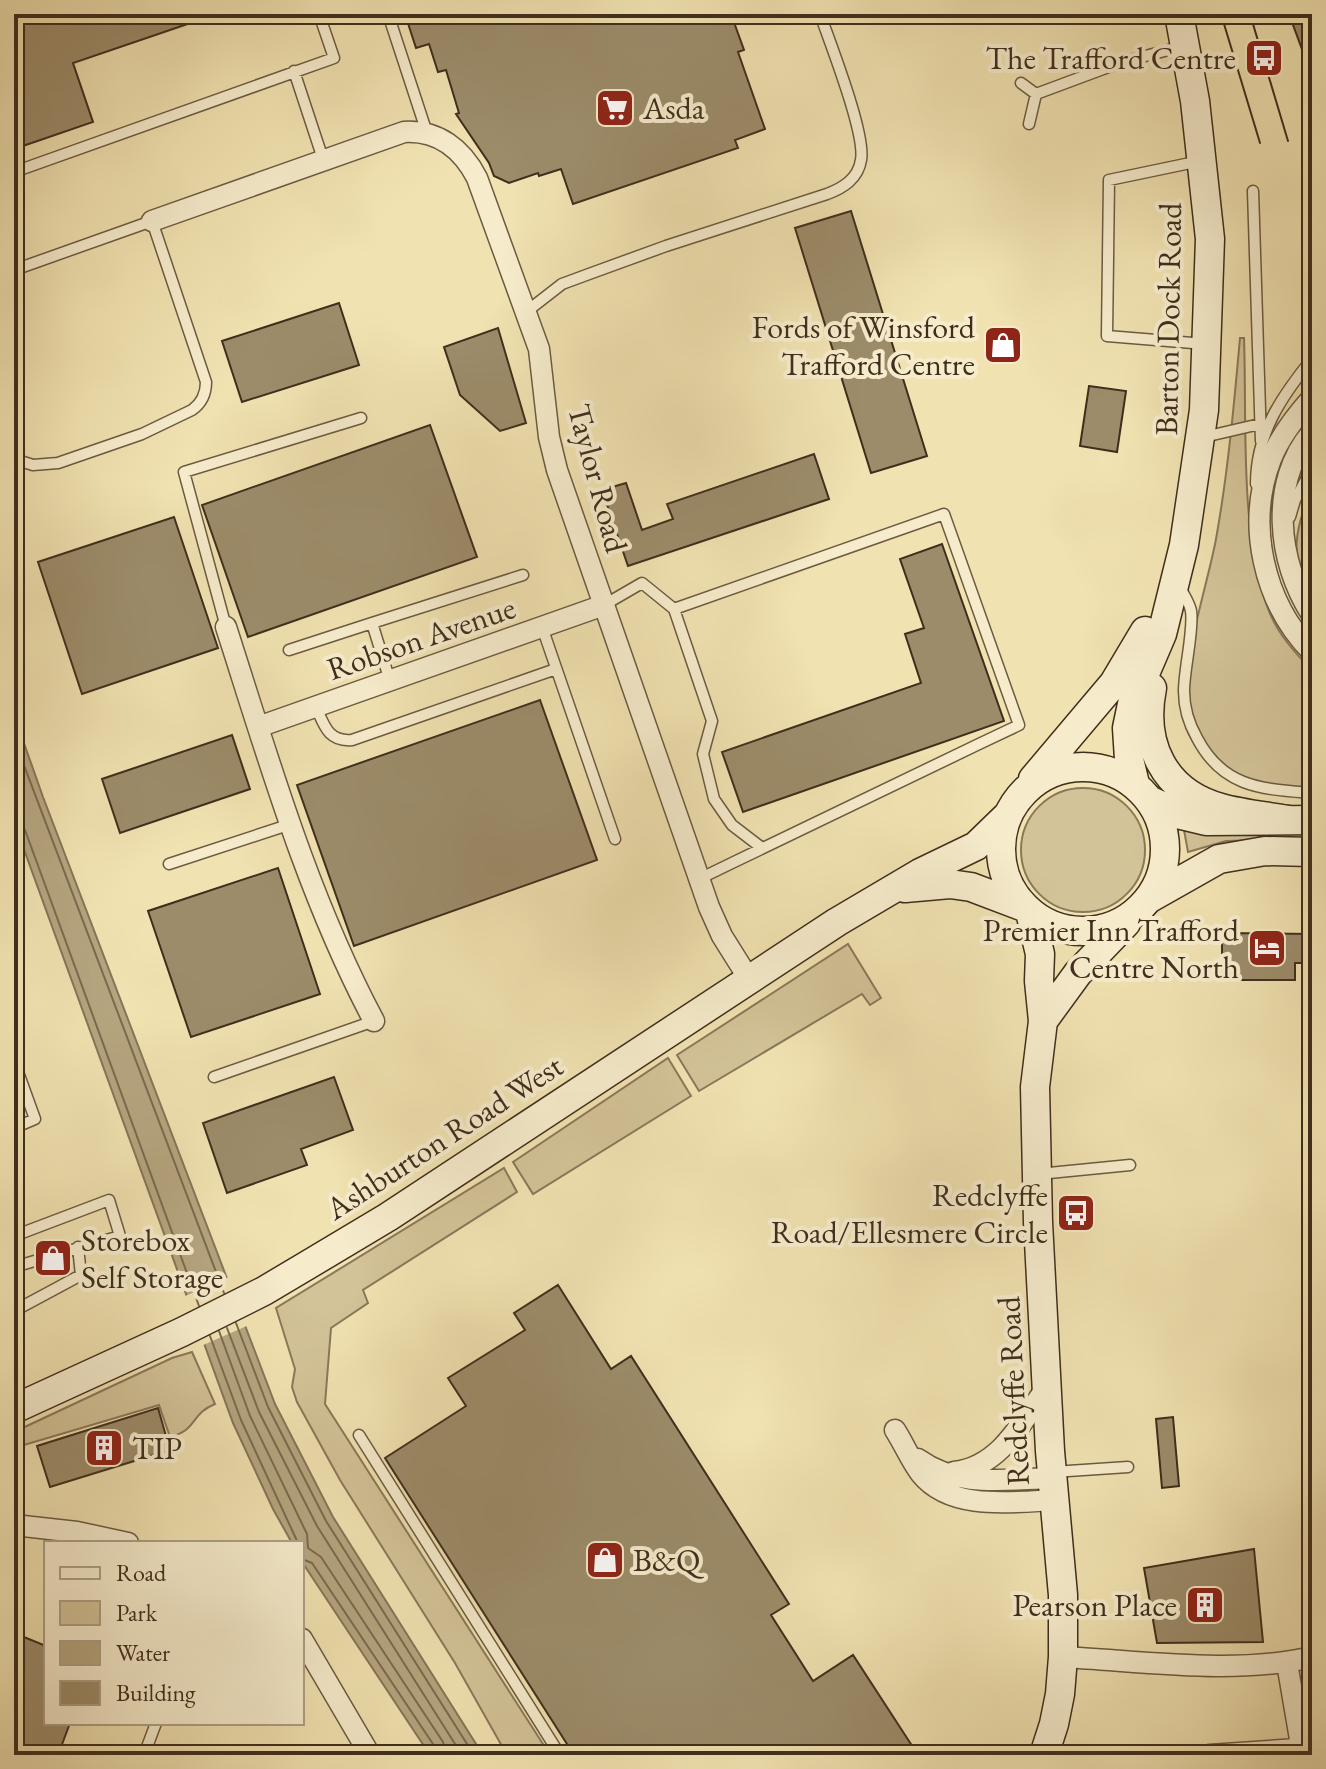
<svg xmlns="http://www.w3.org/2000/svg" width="1326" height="1769" font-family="'EB Garamond',serif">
<rect width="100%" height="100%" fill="#f1e2b1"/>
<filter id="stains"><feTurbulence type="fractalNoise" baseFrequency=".0025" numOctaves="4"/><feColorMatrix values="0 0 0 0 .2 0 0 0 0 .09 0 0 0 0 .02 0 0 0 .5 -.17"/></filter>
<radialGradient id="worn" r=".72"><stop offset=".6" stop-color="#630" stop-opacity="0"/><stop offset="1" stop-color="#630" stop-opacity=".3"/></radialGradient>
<!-- green -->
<path fill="#d3c398" stroke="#8a785a" stroke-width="2" d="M1240 338H1244C1247 418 1239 537 1269 611 1278 634 1295 653 1312 670V787C1298 787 1283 790 1269 788 1244 786 1196 755 1187 730 1173 689 1208 584 1216 539 1228 472 1234 405 1240 338Z
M1312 487V598C1288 556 1295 529 1312 487Z
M1021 850a62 62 0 1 1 124 0a62 62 0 1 1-124 0Z
M1184 830H1312V838L1226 841 1188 852Z
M848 944 881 998 870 1005 862 994 699 1091 677 1055Z
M668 1058 691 1096 533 1194 513 1162Z
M504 1168 517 1192 363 1290 368 1303 331 1328 325 1404 550 1755H507L455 1663 340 1480 297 1402 292 1387 295 1369 276 1308Z
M192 1352 215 1404C190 1414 198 1430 170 1437L159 1405 14 1448V1432L172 1358Z"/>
<!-- water -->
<path fill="#b5a57f" stroke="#867558" stroke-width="2" d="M14 715 43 797 275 1404 333 1517 483 1755H430L302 1562V1543H292L273 1509 233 1423 14 822Z"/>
<!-- pier -->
<path fill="#f1e2b1" d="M231 1276 249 1325 201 1346 183 1297Z"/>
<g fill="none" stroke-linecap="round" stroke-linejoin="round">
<!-- shore -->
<path stroke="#7a6a4e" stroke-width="2" d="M14 739 224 1293
M14 824 21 825 25 830 199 1306
M236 1323 268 1407 326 1521 474 1755
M227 1328 259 1412 317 1526 462 1755
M219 1331 250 1416 307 1534 308 1548 321 1557 443 1742 446 1755
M210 1336 241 1420 298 1543
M302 1559 312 1563 435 1747 436 1755"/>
</g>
<!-- building -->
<path fill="#9c8c6a" stroke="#402e1d" stroke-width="2" d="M14 14H207L208 17 73 63 93 122 14 149Z
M405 14H731L744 50 738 52 765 129 735 140 738 148 573 204 561 169 539 176 538 173 509 183 494 176 489 163 456 114 459 113 446 70 438 72 429 44 416 48Z
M1289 14H1312V71H1310Z
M851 211 927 456 871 473 795 228Z
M339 303 359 365 242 402 222 341Z
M498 328 526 423 500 431 460 395 444 347Z
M1089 386 1126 391 1117 452 1080 446Z
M430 425 477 557 248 637 202 505Z
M814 454 829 499 628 566 602 490 626 483 642 530 673 519 667 504Z
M174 517 218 648 82 694 38 562Z
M942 544 1004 721 743 812 722 752 921 683 905 634 924 628 900 559Z
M540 700 597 860 354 946 297 785Z
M232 735 250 789 120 833 102 779Z
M278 868 320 994 191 1037 148 911Z
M1222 933 1312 934V963H1295V980H1222Z
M334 1077 353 1130 301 1149 307 1165 227 1193 203 1123Z
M558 1285 611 1369 631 1356 789 1604 771 1615 813 1681 853 1655 918 1755H574L385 1458 466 1406 448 1378 525 1330 514 1313Z
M158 1408 170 1450 50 1487 37 1446Z
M1173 1417 1179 1486 1162 1488 1156 1419Z
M1254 1549 1263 1642 1157 1643 1144 1568Z
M14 1633 46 1646V1723H70L58 1755H14Z"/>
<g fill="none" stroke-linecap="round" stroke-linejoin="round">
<!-- service casing -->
<g stroke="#6c5b42" stroke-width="13">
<path id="service" d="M388 14 427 133
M294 71 323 159
M1021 83 1036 94
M1029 124 1036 94 1122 62 1184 46
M1200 161 1109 180 1107 336 1205 344
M14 172 334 58 319 14
M1253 191 1261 441
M14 270 152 221 206 382C206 394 202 403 192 410L142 434 58 463 33 465 14 459
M526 312 562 284 589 274 666 246 827 194C843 188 858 179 861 160 866 134 830 43 820 14
M1204 437 1260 424
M1256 484C1256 434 1281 397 1312 359
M1290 517 1295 500 1312 468
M1181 589C1184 595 1190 604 1191 611 1194 630 1184 669 1184 691 1184 707 1189 724 1197 738 1223 788 1262 789 1312 793
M604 605 642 583 674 609
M226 627 184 472 361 418
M542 627 615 839
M289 650 372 623
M390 681 372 623 523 575
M316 707C324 725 328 742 352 740L556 669
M169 864 291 824
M699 879 732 863 979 744 1019 725 944 514 674 609 712 721 703 754 714 799 732 825 762 848
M14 1061 35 1119 14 1128
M214 1077 374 1021
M1039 1174 1130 1165
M14 1236 109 1200 120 1236 14 1267
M14 1311 81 1275 78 1247
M359 1435 560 1755
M1053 1472 1128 1467
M144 1755 156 1723"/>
</g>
<!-- minor casing -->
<g stroke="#6c5b42" stroke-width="23">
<path id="minor" d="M152 221 404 132C438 130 462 149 477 178L539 349 549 437 557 470 709 907 722 936 749 979
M1312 398C1296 416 1280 436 1271 459 1246 524 1263 602 1312 652
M1312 432C1269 482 1277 562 1312 615
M226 627C269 761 308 897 374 1021
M258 727 604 605
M895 1430C904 1444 911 1461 921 1474 951 1511 1012 1502 1054 1500
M918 1459C958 1488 1005 1479 1052 1478
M954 1472C1000 1467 1022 1422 1046 1388
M14 1525 77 1532 128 1543
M302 1639 370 1755
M1063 1657C1142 1661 1235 1675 1312 1657
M1210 1755 1297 1749 1300 1739 1287 1663"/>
</g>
<!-- secondary casing -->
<g stroke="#402e1d" stroke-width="31">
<path id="secondary" d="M1152 688C1141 743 1163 792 1221 808 1242 814 1266 816 1288 820
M1001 849a82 82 0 1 1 164 0a82 82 0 1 1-164 0Z
M1033 779 1114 683 1145 631
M1135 784 1129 759 1127 728 1132 704 1162 634 1184 545 1204 410 1210 239 1195 101 1179 14
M1151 801 1181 815 1206 821 1312 820
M905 888 950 884 971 887 1024 907
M1150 898 1219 859 1265 851 1312 852
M1030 912 1040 954 1039 981 1043 1021 1035 1087 1038 1222 1050 1451 1063 1595V1657L1060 1694 1054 1724 1044 1755
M1043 1021 1078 973 1126 923
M14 1409 182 1332 264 1291 301 1269 388 1217 837 922 920 873 976 846 1008 815"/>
</g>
<!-- service -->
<use href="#service" stroke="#f6eccc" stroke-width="10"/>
<!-- minor -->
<use href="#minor" stroke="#f6eccc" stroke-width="20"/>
<!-- secondary -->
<use href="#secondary" stroke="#f6eccc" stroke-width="28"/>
<!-- tram -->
<path stroke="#402e1d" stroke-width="2" d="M1221 14 1260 143
M1250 14 1288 141"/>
</g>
<!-- icons -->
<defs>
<g id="bus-square" transform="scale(2)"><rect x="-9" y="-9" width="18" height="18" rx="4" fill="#8f2418" stroke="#f6eccc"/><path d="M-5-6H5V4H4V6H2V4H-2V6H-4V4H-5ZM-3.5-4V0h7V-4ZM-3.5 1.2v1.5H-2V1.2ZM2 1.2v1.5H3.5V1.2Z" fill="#fff"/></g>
<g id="supermarket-square" transform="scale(2)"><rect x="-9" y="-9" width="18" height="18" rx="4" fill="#8f2418" stroke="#f6eccc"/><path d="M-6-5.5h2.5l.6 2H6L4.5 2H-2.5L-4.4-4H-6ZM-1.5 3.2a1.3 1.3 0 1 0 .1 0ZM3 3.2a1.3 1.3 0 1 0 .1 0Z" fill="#fff"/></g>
<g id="shop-square" transform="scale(2)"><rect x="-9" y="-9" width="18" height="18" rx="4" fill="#8f2418" stroke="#f6eccc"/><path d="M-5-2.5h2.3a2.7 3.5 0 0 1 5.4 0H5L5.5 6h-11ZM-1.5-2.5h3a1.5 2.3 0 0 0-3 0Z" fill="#fff"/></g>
<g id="hotel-square" transform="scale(2)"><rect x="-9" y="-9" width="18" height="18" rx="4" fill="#8f2418" stroke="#f6eccc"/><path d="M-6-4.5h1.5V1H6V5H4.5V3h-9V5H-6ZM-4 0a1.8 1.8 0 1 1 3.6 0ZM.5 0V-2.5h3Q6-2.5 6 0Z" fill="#fff"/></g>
<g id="building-square" transform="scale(2)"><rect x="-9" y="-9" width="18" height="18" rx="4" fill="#8f2418" stroke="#f6eccc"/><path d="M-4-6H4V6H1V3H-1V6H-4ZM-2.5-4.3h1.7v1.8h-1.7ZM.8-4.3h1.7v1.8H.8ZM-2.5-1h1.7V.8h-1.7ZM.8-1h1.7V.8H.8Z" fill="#fff"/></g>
</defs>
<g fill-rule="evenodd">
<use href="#bus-square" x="1264" y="58"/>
<use href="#supermarket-square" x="615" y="108"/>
<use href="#shop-square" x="1003" y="345"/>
<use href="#hotel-square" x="1267" y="948"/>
<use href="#bus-square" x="1076" y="1213"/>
<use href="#shop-square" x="53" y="1258"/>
<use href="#building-square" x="104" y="1448"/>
<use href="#shop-square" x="605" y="1560"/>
<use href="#building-square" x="1205" y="1605"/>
</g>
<g text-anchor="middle" stroke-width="8" stroke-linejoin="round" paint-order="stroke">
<!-- poi labels -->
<g font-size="32" fill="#402e1d" stroke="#f6eccc" text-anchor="end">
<text x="1236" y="69">The Trafford Centre</text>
<text x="643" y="119" text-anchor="start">Asda</text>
<text x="975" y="338">Fords of Winsford<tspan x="975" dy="37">Trafford Centre</tspan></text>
<text x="1239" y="941">Premier Inn Trafford<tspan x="1239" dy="37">Centre North</tspan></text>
<text x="1048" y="1206">Redclyffe<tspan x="1048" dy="37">Road/Ellesmere Circle</tspan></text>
<text x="81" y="1251" text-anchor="start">Storebox<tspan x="81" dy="37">Self Storage</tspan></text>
<text x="132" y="1459" text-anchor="start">TIP</text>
<text x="633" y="1571" text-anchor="start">B&amp;Q</text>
<text x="1177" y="1616">Pearson Place</text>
</g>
<!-- street labels -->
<g font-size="32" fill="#402e1d" stroke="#f6eccc">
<text transform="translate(1168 319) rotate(-89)" y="11">Barton Dock Road</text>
<text transform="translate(598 478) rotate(75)" y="11">Taylor Road</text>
<text transform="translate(421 638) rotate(-19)" y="11">Robson Avenue</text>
<text transform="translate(444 1137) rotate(-33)" y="11">Ashburton Road West</text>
<text transform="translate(1013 1391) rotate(-93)" y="11">Redclyffe Road</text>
</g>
</g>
<!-- margin -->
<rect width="1326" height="1769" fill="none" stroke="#f1e2b1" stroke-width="48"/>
<rect x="16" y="16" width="1294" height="1737" fill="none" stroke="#402e1d" stroke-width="4"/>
<rect x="24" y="24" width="1278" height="1721" fill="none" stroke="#402e1d" stroke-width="2"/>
<!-- legend -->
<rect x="44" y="1541" width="260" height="184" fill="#f6eccc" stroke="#ada086" stroke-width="2"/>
<rect x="60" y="1567" width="40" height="12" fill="#f6eccc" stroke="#ada086" stroke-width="2"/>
<text x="116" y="1581" font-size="24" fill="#402e1d">Road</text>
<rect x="60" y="1601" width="40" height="24" fill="#d3c398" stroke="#ada086" stroke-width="2"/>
<text x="116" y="1621" font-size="24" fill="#402e1d">Park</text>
<rect x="60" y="1641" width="40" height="24" fill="#b5a57f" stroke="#ada086" stroke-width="2"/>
<text x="116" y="1661" font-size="24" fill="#402e1d">Water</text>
<rect x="60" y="1681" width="40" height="24" fill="#9c8c6a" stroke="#ada086" stroke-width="2"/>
<text x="116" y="1701" font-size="24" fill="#402e1d">Building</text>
<rect width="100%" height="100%" filter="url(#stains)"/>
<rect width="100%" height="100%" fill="url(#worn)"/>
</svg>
